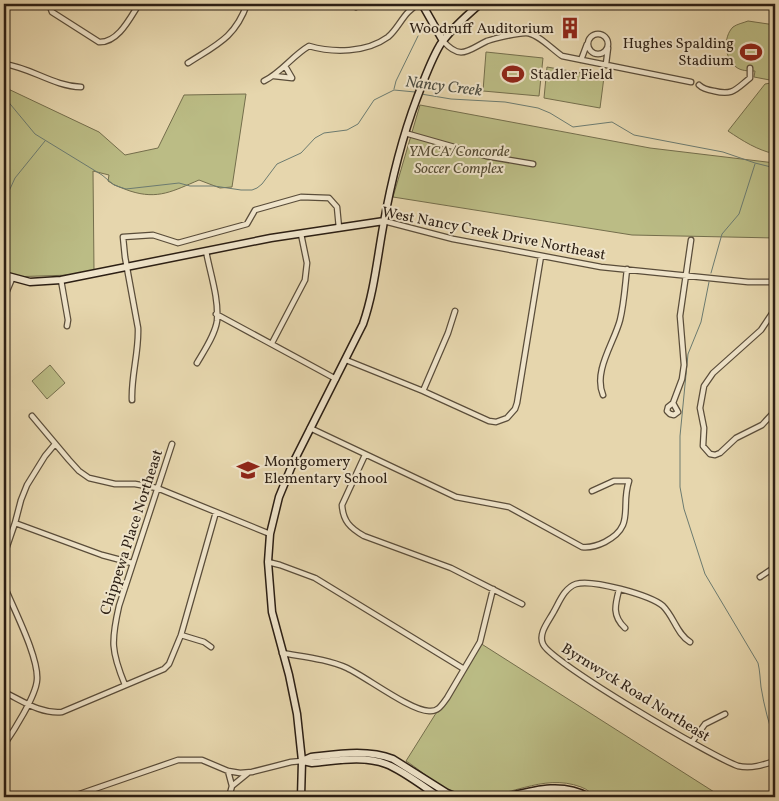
<svg xmlns="http://www.w3.org/2000/svg" width="779" height="801" font-family="Vollkorn,serif">
<rect width="100%" height="100%" fill="#e6d6ad"/>
<filter id="stains"><feTurbulence type="fractalNoise" baseFrequency=".004" numOctaves="4"/><feColorMatrix values="0 0 0 0 .2 0 0 0 0 .09 0 0 0 0 .02 0 0 0 .5 -.17"/></filter>
<radialGradient id="worn" r=".72"><stop offset=".6" stop-color="#630" stop-opacity="0"/><stop offset="1" stop-color="#630" stop-opacity=".3"/></radialGradient>
<!-- green -->
<path fill="#bbbc85" stroke="#746e4c" d="M748 21 775 25V81L754 77 755 71C748 71 741 71 736 67 724 58 723 37 733 27 737 24 743 23 748 21Z
M486 52 543 58 539 96 483 91Z
M547 67 604 77 600 108 544 98Z
M771 83 775 87V154C757 150 743 141 728 131L765 84Z
M4 87 99 132 125 155 158 148 184 95 246 94 232 187 220 188 199 180C173 191 158 200 130 191 122 188 115 186 108 181L109 175 93 171 94 271 71 275 9 277 4 294Z
M420 105 650 148 775 163V238L632 235 393 197Z
M50 365 65 383 47 399 32 381Z
M480 643 722 797H597C592 794 587 789 581 787 541 772 508 800 469 796 445 794 425 773 406 761Z"/>
<g fill="none" stroke-linecap="round" stroke-linejoin="round">
<!-- stream -->
<path stroke="#6c7b70" stroke-width="1" d="M4 84 7 85 6 99 35 134 102 175 114 185 126 189 179 183 190 186H214L241 190H252L257 188 262 184 277 164 301 153 315 138 324 133 347 130 358 124 374 100 394 90 415 92
M394 89 396 81 418 36
M421 94 451 99 505 102 538 108 550 113 573 127 612 122 634 135 723 152 755 163 775 168
M4 202 15 178 45 141
M711 273 722 234 739 214 755 164
M709 282 701 322 688 354 680 436V487L684 509 705 574 758 663C760 671 760 679 761 687 764 706 769 724 775 742"/>
<!-- street casing -->
<g stroke="#5a4d3a" stroke-width="7">
<path id="street" d="M49 4 52 12 99 42C118 43 130 18 139 4
M356 7 360 4
M588 44a10 10 0 1 1 20 0a10 10 0 1 1-20 0Z
M443 41C461 61 468 50 487 41 496 38 517 33 526 33 537 33 552 49 562 56L691 82
M581 60 587 44
M188 63C216 45 235 38 247 4
M4 64C32 68 53 86 81 87
M606 64 608 48
M274 76 292 78 285 66
M264 81C281 73 292 56 309 46 333 53 366 53 388 37 400 27 404 10 420 4
M699 85C703 89 708 90 714 91 733 96 736 89 750 78V68
M405 133 486 156 533 164
M384 221 453 239 601 267 748 282H775
M61 280 68 320 67 326
M4 298 12 279
M216 314 336 379
M272 343 305 280 307 263 301 234
M346 360 423 391 489 421 496 422 507 418 515 409 517 403 541 256
M197 363C204 351 215 335 217 321 219 298 210 273 206 251
M423 391 448 333 455 311
M603 395C593 371 614 343 620 320 624 304 625 286 627 269
M132 400C131 376 139 352 138 328L125 257 123 237 153 235 178 243 247 224 255 210 301 197 329 198 337 207 339 228
M673 403 678 412 674 415 670 414 667 411 668 407 673 403 682 379 684 365 680 316 691 240
M774 412 762 425 736 438 720 453 715 455 710 454 703 446 704 428 700 408 704 386 713 373 761 330 775 309
M32 416 69 460 79 471 89 478 115 484H135L157 488 270 534
M310 428 456 497 509 507 582 547C591 548 597 546 605 542 636 526 620 507 629 481H614L592 491
M365 455 342 505C343 521 350 528 364 536L451 568 522 604
M15 523 102 555 132 563
M4 555 15 523 21 500 27 485 45 456 55 444
M268 562 280 565 315 578 464 669
M760 577 775 567
M4 585C13 608 39 657 37 680 36 696 13 732 4 745
M619 590C615 605 612 616 625 628
M181 635 204 642 211 647
M690 642C677 634 674 617 663 606 650 595 592 579 576 584 564 588 559 603 553 613 548 622 538 634 543 644 550 662 714 758 738 766 751 769 763 765 775 761
M282 653C304 657 327 659 347 668 366 677 411 711 429 711 438 712 442 705 447 698L480 642 493 589
M125 685C111 651 111 641 119 606L172 444
M4 692C23 701 40 714 62 712L164 669 169 664 181 635 216 512
M692 742 705 724 725 714
M228 771 232 786 229 797
M232 786 248 773
M71 797 178 760H202L228 771 240 773 252 772 291 762 302 761"/>
</g>
<!-- secondary casing -->
<g stroke="#2c1f14" stroke-width="9">
<path id="secondary" d="M422 4 443 41
M4 275 30 282 61 280 271 238 384 221
M302 761 311 757C338 754 367 749 393 759L447 793 457 797
M303 761 312 763C335 761 363 755 386 764 402 770 424 787 439 797
M301 797 302 761 297 714 289 675 272 612 268 562 270 534 279 497 293 463 363 324C374 292 377 260 383 227 391 182 401 140 417 98 424 80 430 62 440 45 450 30 466 16 480 4
M507 797C535 790 562 782 589 797
M544 797H570"/>
</g>
<!-- street -->
<use href="#street" stroke="#efe4ca" stroke-width="4.5"/>
<!-- secondary -->
<use href="#secondary" stroke="#efe4ca" stroke-width="6"/>
</g>
<!-- icons -->
<defs>
<g id="building-bare" transform="scale(1.725)"><path d="M-4-6H4V6H1V3H-1V6H-4ZM-2.5-4.3h1.7v1.8h-1.7ZM.8-4.3h1.7v1.8H.8ZM-2.5-1h1.7V.8h-1.7ZM.8-1h1.7V.8H.8Z" fill="#8f2418" stroke="#efe4ca" stroke-width="2.5" paint-order="stroke"/></g>
<g id="stadium-bare" transform="scale(1.725)"><path d="M0-5a6.5 5 0 1 0 0 10a6.5 5 0 1 0 0-10ZM-3.5-1.8h7v3.6h-7Z" fill="#8f2418" stroke="#efe4ca" stroke-width="2.5" paint-order="stroke"/></g>
<g id="school-bare" transform="scale(1.725)"><path d="M0-5L7-2L0 1L-7-2ZM-4 1L0 2.5L4 1V4Q0 6-4 4Z" fill="#8f2418" stroke="#efe4ca" stroke-width="2.5" paint-order="stroke"/></g>
</defs>
<g fill-rule="evenodd">
<use href="#building-bare" x="570" y="28"/>
<use href="#stadium-bare" x="751" y="52"/>
<use href="#stadium-bare" x="513" y="74"/>
<use href="#school-bare" x="248" y="470"/>
</g>
<g text-anchor="middle" stroke-width="4" stroke-linejoin="round" paint-order="stroke">
<!-- poi labels -->
<g font-size="15" fill="#2c1f14" stroke="#efe4ca" text-anchor="end">
<text x="554" y="33">Woodruff Auditorium</text>
<text x="734" y="48">Hughes Spalding<tspan x="734" dy="17">Stadium</tspan></text>
<text x="530" y="79" text-anchor="start">Stadler Field</text>
<text x="264" y="466" text-anchor="start">Montgomery<tspan x="264" dy="17">Elementary School</tspan></text>
</g>
<!-- park labels -->
<g font-size="15" font-style="italic" fill="#574e36" stroke="#efe4ca">
<text x="459" y="156">YMCA/Concorde<tspan x="459" dy="17">Soccer Complex</tspan></text>
</g>
<!-- street labels -->
<g font-size="15" fill="#2c1f14" stroke="#efe4ca">
<text transform="translate(494 233) rotate(11)" y="5">West Nancy Creek Drive Northeast</text>
<text transform="translate(131 532) rotate(-72)" y="5">Chippewa Place Northeast</text>
<text transform="translate(636 692) rotate(32)" y="5">Byrnwyck Road Northeast</text>
</g>
<!-- water labels -->
<g font-size="16" font-style="italic" fill="#4c4d42" stroke="#efe4ca">
<text transform="translate(444 85) rotate(7)" y="6">Nancy Creek</text>
</g>
</g>
<!-- margin -->
<rect width="779" height="801" fill="none" stroke="#e6d6ad" stroke-width="20"/>
<rect x="5" y="5" width="769" height="791" fill="none" stroke="#2c1f14" stroke-width="2.5"/>
<rect x="10" y="10" width="759" height="781" fill="none" stroke="#2c1f14"/>
<rect width="100%" height="100%" filter="url(#stains)"/>
<rect width="100%" height="100%" fill="url(#worn)"/>
</svg>
